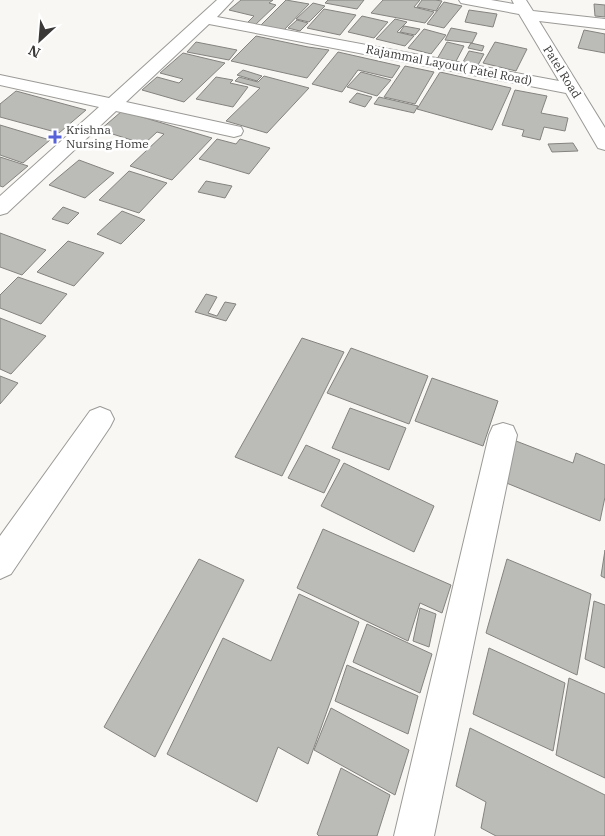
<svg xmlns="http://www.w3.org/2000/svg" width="605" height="836" font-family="'IBM Plex Serif',serif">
<rect width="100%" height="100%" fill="#f8f7f4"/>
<!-- building -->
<path fill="#bbbbb7" stroke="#848380" d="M241 0H273L269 3 276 5 255 25 247 23 254 16 229 10Z
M286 0 309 4 284 30 261 25Z
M328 0H364L357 9 325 3Z
M383 0H420L414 7 434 12 425 23 371 13Z
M422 0H435L442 1 436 11 417 7Z
M444 2 462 6 444 28 427 24Z
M313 3 325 6 309 22 296 19Z
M594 4 605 5V17L595 16Z
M324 9 356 15 340 35 307 28Z
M469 10 497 14 493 27 465 22Z
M362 16 388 22 374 38 348 32Z
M395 19 407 22 397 32 414 36 405 46 376 39Z
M297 20 308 23 300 31 288 28Z
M404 26 420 29 415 35 400 32Z
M451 28 477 33 472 43 445 40Z
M424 29 446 35 431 54 408 48Z
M584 30 605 34V53L578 48Z
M256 36 308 47 329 50 307 78 231 61Z
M196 42 237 50 229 60 187 52Z
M447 42 464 46 455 63 437 59Z
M495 42 527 49 516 71 483 63Z
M471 43 484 46 482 51 468 48Z
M469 51 484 54 478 65 463 62Z
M338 52 400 66 392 78 358 70 342 92 312 84Z
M183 53 225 63 184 102 142 90 157 77 179 83 183 79 160 73Z
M405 66 434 72 415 104 384 97Z
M243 70 262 76 257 81 237 75Z
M361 72 391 80 377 96 347 87Z
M440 72 511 88 492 130 417 109Z
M264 76 309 88 267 133 226 121 260 88 235 81 239 77 258 82Z
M216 77 233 80 230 83 248 87 233 107 196 99Z
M515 90 547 96 541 113 568 118 565 131 544 127 540 140 522 136 524 130 502 125Z
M16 91 86 110 59 133 0 117V104Z
M357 93 372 97 365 107 349 102Z
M379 97 418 106 414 113 374 104Z
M122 111 212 138 172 180 130 166 164 134 157 132 144 144 100 130Z
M0 125 50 140 23 163 0 155Z
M217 139 236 144 240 139 270 148 249 174 199 159Z
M573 143 578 151 552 152 548 144Z
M0 157 28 166 3 187 0 186Z
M79 160 114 173 85 198 49 185Z
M129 171 167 183 139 213 99 200Z
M206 181 232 186 225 198 198 192Z
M63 207 79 213 68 224 52 219Z
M122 211 145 220 121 244 97 234Z
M0 233 46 250 22 275 0 267Z
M68 241 104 253 74 286 37 272Z
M18 277 67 294 41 324 0 308V295Z
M206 294 217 297 208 313 217 316 225 302 236 304 226 321 195 312Z
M0 318 46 336 11 374 0 369Z
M302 338 344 352 282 476 235 457Z
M351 348 428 376 409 424 327 393Z
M0 376 18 383 0 404Z
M432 378 498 401 483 446 415 421Z
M350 408 406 428 389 470 332 448Z
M516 441 573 463 576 453 605 465V497L600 521 504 482Z
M306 445 340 460 324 493 288 478Z
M344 463 434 506 414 552 321 506Z
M323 529 451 585 442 613 420 603 408 641 297 588Z
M605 550V578L601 576Z
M199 559 244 580 155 757 104 727Z
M507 559 591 594 577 675 486 633Z
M299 594 359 622 308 764 278 747 257 802 167 754 223 638 271 661Z
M594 601 605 605V668L585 659Z
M420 608 436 614 429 647 413 641Z
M367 624 432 654 420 693 353 662Z
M489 648 565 683 553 751 473 714Z
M347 665 418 696 408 734 335 701Z
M569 678 605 694V778L556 755Z
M331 708 409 750 395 795 314 750Z
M470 728 605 795V836H496L481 828 486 802 456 786Z
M341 768 390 795 377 836H319L317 834Z"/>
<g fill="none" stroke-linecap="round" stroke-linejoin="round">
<!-- street casing -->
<g stroke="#9b9a97" stroke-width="2">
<path id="street" d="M217 0H233L217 17 559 81 519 14 466 4 461 3 459 0H491L514 4 512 0H526L533 11 605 19V29L539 21 605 128V150L598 148 566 93 209 24 126 102 241 127 243 131 241 135 234 137 116 111 7 213 0 215V196L99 107 0 85V75L109 98Z
M100 407 110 411 114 419 110 427 11 574 0 579V536L90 411Z
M503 423 513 426 517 435 434 836H394L489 435 493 426Z"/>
</g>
<!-- street -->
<use href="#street" fill="#fff" fill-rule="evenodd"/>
</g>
<!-- markers -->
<path fill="#5761d8" stroke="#fff" stroke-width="2" d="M52.5 129.5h5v5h5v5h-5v5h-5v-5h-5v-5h5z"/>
<g text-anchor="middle" stroke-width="5" stroke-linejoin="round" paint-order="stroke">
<!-- far-street labels -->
<g font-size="12" fill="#3a3938" stroke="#fff">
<text transform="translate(449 65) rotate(11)" y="4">Rajammal Layout( Patel Road)</text>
<text transform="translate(562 72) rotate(58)" y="4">Patel Road</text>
</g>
<!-- far-poi labels -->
<g font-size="12" fill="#3a3938" stroke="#fff" text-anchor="start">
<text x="66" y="134">Krishna<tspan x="66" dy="14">Nursing Home</tspan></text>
</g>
</g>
<!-- north arrow -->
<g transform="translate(40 40) rotate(206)" stroke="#ffffff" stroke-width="4" paint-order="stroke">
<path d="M0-4L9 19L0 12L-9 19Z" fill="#3a3938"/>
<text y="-8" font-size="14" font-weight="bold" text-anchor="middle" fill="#3a3938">N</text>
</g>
</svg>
